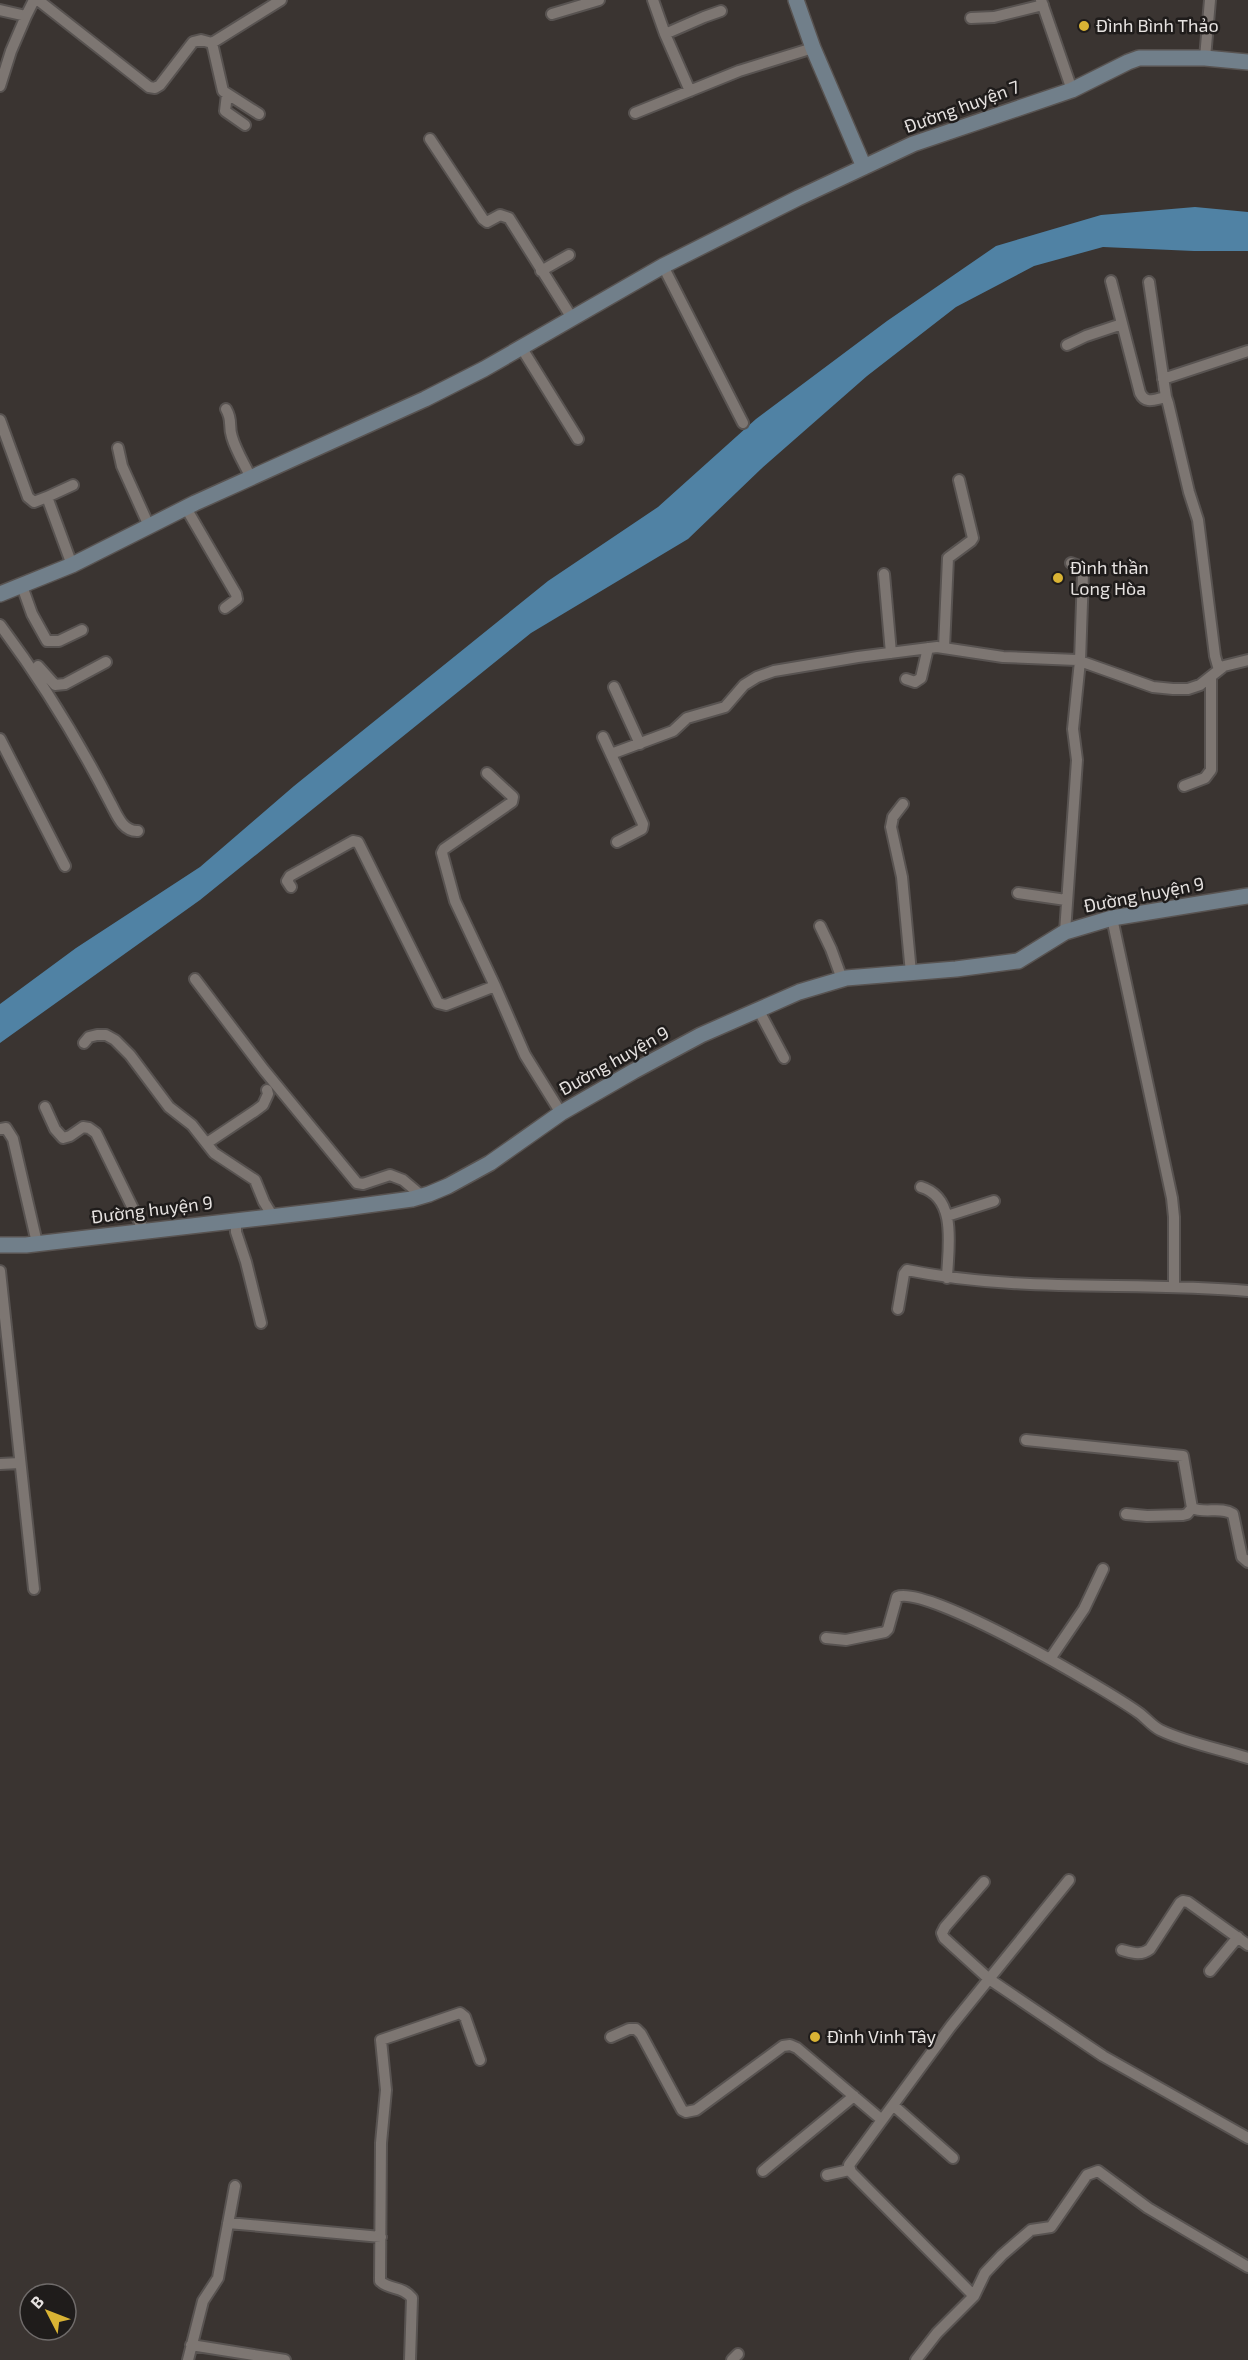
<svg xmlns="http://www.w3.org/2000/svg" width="1248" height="2360" font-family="'Exo 2',sans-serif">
<rect width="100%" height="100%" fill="#3a3431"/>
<!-- water -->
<path fill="#5082a4" d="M1195 207 1248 212V251H1194L1103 247 1034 266 956 307 867 376 761 469 688 539 531 633 200 900 0 1043V1004L76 948 200 867 294 786 548 581 658 507 756 419 887 321 996 246 1101 215Z"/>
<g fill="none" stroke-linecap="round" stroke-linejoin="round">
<!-- street casing -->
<g stroke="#585351" stroke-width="14">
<path id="street" d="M38 0 149 87 155 88 160 85 193 42 201 40 212 43 281 0
M653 0 665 34 690 91
M1041 0 1072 90
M0 10 26 16 34 0
M552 14 599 0
M971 18 994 17 1043 5
M665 34 704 17 721 11
M212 43 223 91 259 114
M1205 58 1210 0
M0 86 11 51 26 16
M227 94 225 111 245 125
M635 113 739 71 813 48
M430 139 483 219 487 222 500 215 509 218 572 318
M663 266 743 423
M541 271 569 255
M1111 281 1140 393C1146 405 1155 399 1166 397L1168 403 1189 492 1198 520 1215 656 1219 670
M1149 282 1166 397
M1067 345 1086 336 1122 324
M521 347 578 439
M1163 379 1248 351
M226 409C233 421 228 425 232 437 236 451 245 465 251 478
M0 420 28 497 34 502 47 497
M118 448 122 466 149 526
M186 508 236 594 237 599 225 608
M72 565 47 497 73 485
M884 574 891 653
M22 586 32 614 47 641H59L82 630
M0 625C42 681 79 742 111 804 117 815 123 832 138 831
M944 648 948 558 971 541 973 538 959 480
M38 666 55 685 65 684 106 662
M906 679 915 682 921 678 928 648
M614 687 640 744
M603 737 643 824 642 829 617 842
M0 739 65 866
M611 754 673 731 687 718 725 707 744 685 757 677 774 671 858 657 937 647 1003 657 1077 660 1153 687 1173 689H1188L1200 685 1224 666 1248 660
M487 773 513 797 512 802 444 849 442 853 455 901 495 986
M1184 786 1205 778 1211 770V678
M903 804 893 817 891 827 902 877 911 973
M291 887 287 881 290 876 353 841 358 842 438 1003 446 1005 495 986 525 1055 561 1113
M1018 893 1066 900
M1112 918 1172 1198 1174 1217V1287
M820 926 831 949 842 979
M1065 932 1077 760 1073 729 1080 661 1083 573 1079 566 1071 563
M195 979 264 1070 357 1183 363 1184 390 1175 403 1180 422 1196
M758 1009 784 1058
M84 1043 89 1037 97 1035H106L115 1040 130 1055 169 1107 192 1125 214 1153 255 1180 264 1202 272 1215
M45 1107 55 1129 63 1138 70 1136 83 1127 89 1128 96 1133 144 1231
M0 1129 6 1128 13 1139 37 1243
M207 1143 255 1111 263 1105 268 1094 267 1090
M921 1187C958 1198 948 1248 947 1278
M947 1216 994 1201
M236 1219V1232L246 1262 261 1323
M0 1271 34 1589
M898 1309 904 1274 907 1270C1020 1293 1134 1281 1248 1291
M1026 1440 1183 1456 1192 1508C1205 1514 1221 1506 1233 1514L1242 1557 1248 1562
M0 1464 20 1463
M1126 1514 1147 1516 1183 1515 1187 1514 1192 1508
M826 1638 846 1640 885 1632 888 1629 897 1597C927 1584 1107 1690 1139 1713 1146 1718 1152 1726 1160 1730 1187 1743 1220 1749 1248 1758
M1050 1659 1084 1609 1103 1569
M984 1882 945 1927 942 1933 944 1938 989 1979 1103 2056 1248 2138
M1122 1950C1133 1953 1141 1956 1150 1949L1180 1903 1183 1901 1188 1902 1248 1945
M1210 1971 1238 1937
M611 2037 629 2029H636L641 2034 682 2110 686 2112 696 2110 783 2046 790 2045 797 2048 882 2120
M893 2105 953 2158
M763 2171 854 2096
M827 2175 849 2170
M228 2223 381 2237
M974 2296 851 2172 849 2165 951 2026 1069 1880
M191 2345 285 2360
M188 2360 203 2301 218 2278 235 2186
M410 2360 412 2298C403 2286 389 2290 380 2281L381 2143 386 2090 381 2040 460 2013 465 2017 480 2060
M732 2360 738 2354
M916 2360 937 2333 974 2296 985 2273 1002 2255 1031 2230 1051 2227 1087 2175 1098 2171 1148 2208 1248 2267"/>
</g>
<!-- secondary casing -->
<g stroke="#585351" stroke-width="18">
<path id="secondary" d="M796 0 813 48 864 167 913 144 1072 90 1128 62 1139 58H1205L1248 62
M0 594 72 565 195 503 425 399 484 369 663 266 798 198 864 167
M0 1245H26L330 1210 412 1199 429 1194 448 1186 490 1163 561 1113 634 1071 701 1035 799 992 846 978 956 969 1018 961 1065 932 1112 918 1248 896"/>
</g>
<!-- street -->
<use href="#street" stroke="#7d7672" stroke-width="10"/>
<!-- secondary -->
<use href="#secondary" stroke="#717f8a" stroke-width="15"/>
</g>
<!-- markers -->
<g fill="#d9b334" stroke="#1f1c1b" stroke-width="2">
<circle cx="1084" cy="26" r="6"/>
<circle cx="1058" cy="578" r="6"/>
<circle cx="815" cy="2037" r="6"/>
</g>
<g text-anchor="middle" stroke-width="5" stroke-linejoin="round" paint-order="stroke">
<!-- poi labels -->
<g font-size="18" fill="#e6e2e0" stroke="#1f1c1b" text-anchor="start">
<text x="1096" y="32">Đình Bình Thảo</text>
<text x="1070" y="574">Đình thần<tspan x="1070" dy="21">Long Hòa</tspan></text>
<text x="827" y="2043">Đình Vinh Tây</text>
</g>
<!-- street labels -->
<g font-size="18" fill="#e6e2e0" stroke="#1f1c1b">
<text transform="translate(962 107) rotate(-20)" y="6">Đường huyện 7</text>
<text transform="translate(1144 895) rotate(-11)" y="6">Đường huyện 9</text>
<text transform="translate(614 1061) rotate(-29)" y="6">Đường huyện 9</text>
<text transform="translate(152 1210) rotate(-7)" y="6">Đường huyện 9</text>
</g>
</g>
<!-- north arrow -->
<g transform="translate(48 2312) rotate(312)"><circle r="28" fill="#1f1c1b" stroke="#6f6b6a" stroke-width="1.5"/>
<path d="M0-4.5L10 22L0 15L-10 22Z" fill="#d9b334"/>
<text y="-9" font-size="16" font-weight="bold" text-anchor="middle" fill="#e6e2e0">B</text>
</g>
</svg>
